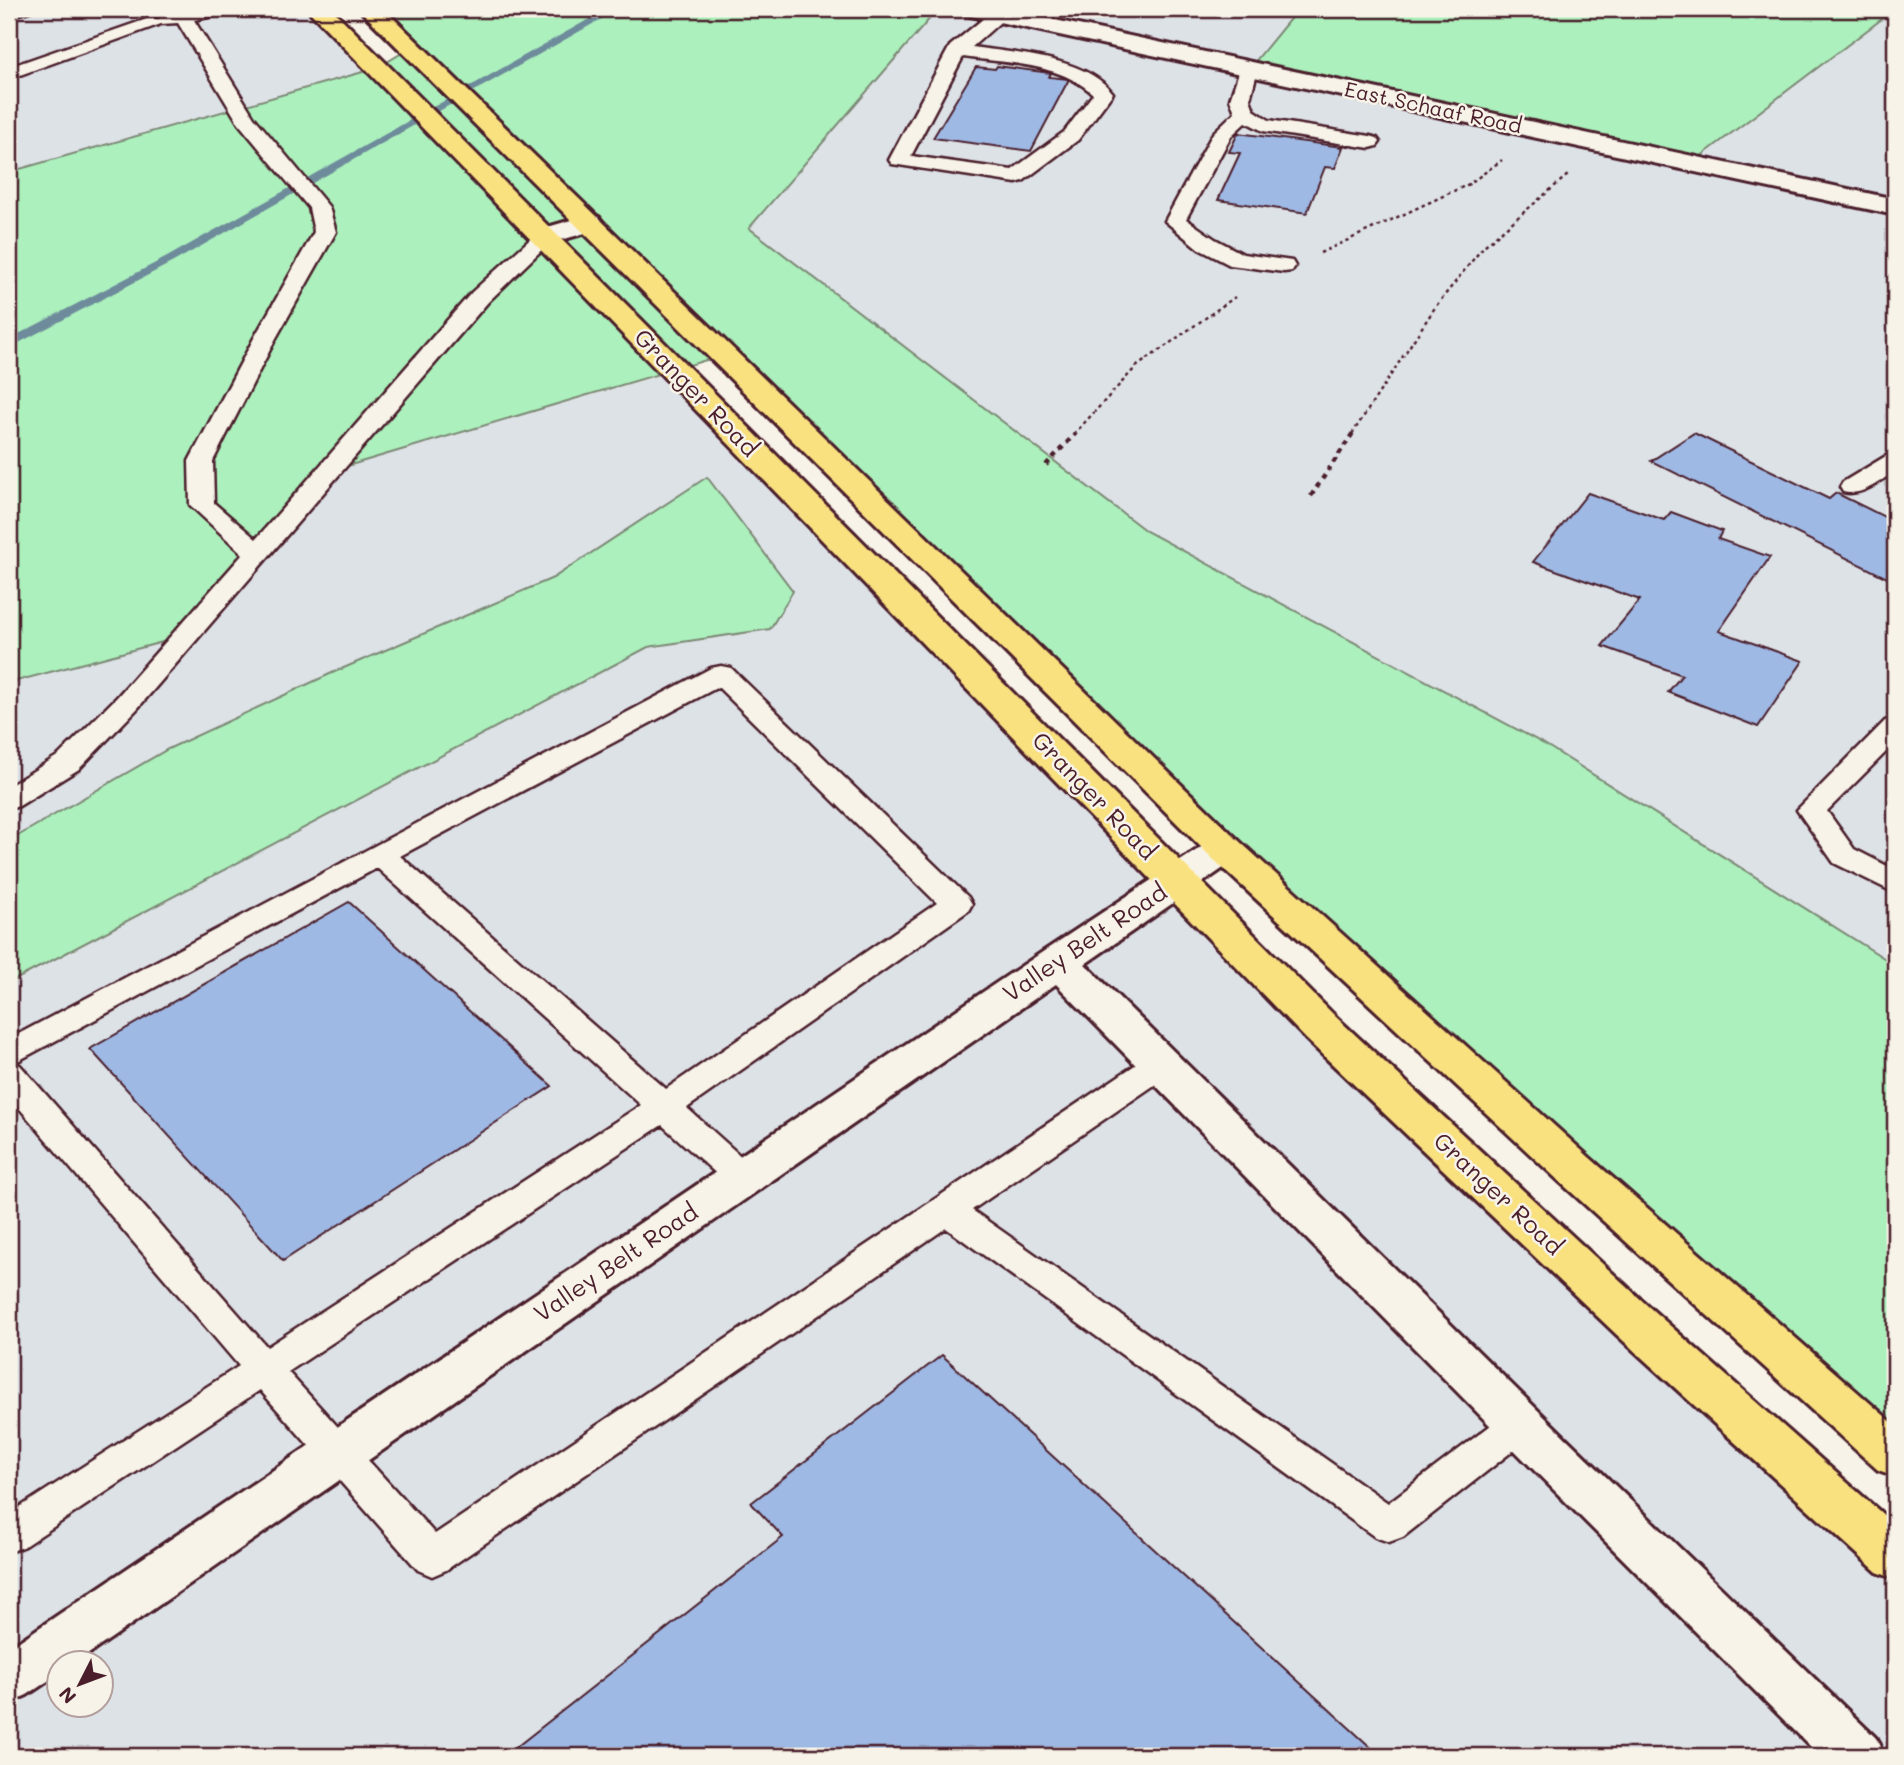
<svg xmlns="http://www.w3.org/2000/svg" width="1904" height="1765" font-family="Mali,sans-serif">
<rect width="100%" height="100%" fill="#f7f3e8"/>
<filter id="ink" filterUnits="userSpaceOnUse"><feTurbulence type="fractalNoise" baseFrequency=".0143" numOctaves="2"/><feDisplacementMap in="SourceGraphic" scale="14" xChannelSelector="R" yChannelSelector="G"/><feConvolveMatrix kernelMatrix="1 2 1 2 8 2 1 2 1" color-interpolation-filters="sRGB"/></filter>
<g filter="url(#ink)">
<!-- built -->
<path fill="#dde2e7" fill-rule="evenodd" d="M9 9H319L377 68 9 172Z
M938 9H1298L1250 68 1692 163 1895 10V965L1546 745 1146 531 748 228Z
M674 371 1633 1321 1895 1556V1756H9V683L185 636 327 472ZM60 1664H102V1706H60Z"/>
<!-- green -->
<path fill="#acf1bd" stroke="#7b8874" stroke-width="2" d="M371 9H938L749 228 1146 531 1546 745 1895 965V1455L1837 1404 723 355 327 472 185 636 9 683V172L377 68 410 48Z
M1298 9H1895L1692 163 1249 69Z
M707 477 793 591 770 629 648 647 9 983V841L168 749 332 673 553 578Z"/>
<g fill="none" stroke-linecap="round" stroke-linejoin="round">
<!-- stream -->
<path fill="#6e8b9b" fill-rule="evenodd" d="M607 9H619L175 261 9 348V339L167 257Z"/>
</g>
<!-- building -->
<path fill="#9fb9e5" stroke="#4a1f2b" stroke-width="2" d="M9 9H41L9 19Z
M997 66 1051 73 1049 77 1069 79 1031 151 933 138 976 67 995 69Z
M1238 133 1343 147 1335 168 1325 167 1307 213 1218 200 1240 153 1229 152Z
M1694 433 1829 499 1836 493 1895 522V582L1651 461Z
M1588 493 1664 520 1671 512 1722 531 1718 539 1770 557 1719 631 1803 661 1758 727 1668 692 1682 675 1602 646 1640 600 1533 562Z
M349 902 552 1086 283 1261 90 1049Z
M942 1355 1378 1754 505 1756 783 1537 751 1503Z"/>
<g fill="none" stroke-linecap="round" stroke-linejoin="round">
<!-- service casing -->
<g stroke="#4a1f2b" stroke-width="5">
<path id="service" d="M196 9H231L228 13 194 20 254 117 329 207 336 232 276 338 213 461 214 503 256 539 472 292 537 233H551L555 237 488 302 137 709 79 769 19 806 9 809V786L59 755 117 697 243 554 190 505 189 461 254 338 314 232 309 208 239 124 178 23 161 24 9 79V67L147 19H159L161 16Z
M995 9H1015L972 47C1013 53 1086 57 1113 93L1078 140 1023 181 1016 183 892 164 889 160 950 46ZM963 57C1005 63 1060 63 1093 94L1064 132 1012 170 911 156Z
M1249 63 1258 69 1250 99 1254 110 1269 120 1370 136 1377 138 1380 142 1377 146 1370 148 1263 131 1246 122 1231 136 1186 219 1215 239 1243 254 1292 261 1295 266 1292 271 1284 272 1230 265 1199 249 1165 221 1213 133 1235 112 1230 99 1240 69Z
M1895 454V471C1880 481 1862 497 1843 492L1840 487 1843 482 1886 456Z
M721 666 731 668 968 897 972 904 968 911 687 1108 754 1168 759 1177 754 1186 742 1190 730 1186 662 1125 288 1372 435 1534 1150 1055 1161 1052 1172 1055 1177 1064 1172 1073 972 1210 1388 1503 1507 1413 1520 1408 1533 1413 1538 1424 1533 1435 1403 1537 1389 1542 1375 1537 946 1228 446 1570 432 1576 418 1570 260 1390 23 1547 9 1552V1514L239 1366 9 1096V1039L711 668ZM718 687 937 903 666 1089 400 856ZM377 868 641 1105 267 1347 20 1065 14 1063Z
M1895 718V743L1827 811 1854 849 1895 870V893L1834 863 1797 810 1885 721Z"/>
</g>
<!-- minor casing -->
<g stroke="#4a1f2b" stroke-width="6">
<path id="minor" d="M589 215 599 217 603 223 599 229 544 245 534 243 530 237 534 231Z
M1225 836 1238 840 1244 849 1238 858 1085 964 1566 1438 1876 1738 1884 1756H1820L1532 1468 1056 984 74 1664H60V1673L27 1695 9 1703V1648L1044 951 1212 840Z"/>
</g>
<!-- tertiary casing -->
<g stroke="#4a1f2b" stroke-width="6">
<path id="tertiary" d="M959 9H1003L1895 199V215L971 16 963 14Z"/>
</g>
<!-- primary casing -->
<g stroke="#4a1f2b" stroke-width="6">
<path id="primary" d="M307 9H332L1336 1017 1649 1307 1895 1525V1579L1877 1572 1617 1335 1306 1039Z
M359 9H384L1238 840 1589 1157 1895 1425V1476L1878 1470 1559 1181 1212 858Z"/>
</g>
<!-- path-far1 -->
<path stroke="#4a1f2b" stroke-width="2.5" stroke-dasharray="3.5 3.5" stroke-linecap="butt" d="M1320 253 1469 184 1502 160
M1074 434 1136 367 1235 297
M1352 434 1436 306 1484 246 1569 174"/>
<!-- path -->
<path stroke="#4a1f2b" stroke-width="4.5" stroke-dasharray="5 5" stroke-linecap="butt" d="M1046 465 1076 433
M1311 496 1353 433"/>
<!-- service -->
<use href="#service" fill="#f7f3e8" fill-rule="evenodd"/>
<!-- minor -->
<use href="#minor" fill="#f7f3e8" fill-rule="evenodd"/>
<!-- tertiary -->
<use href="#tertiary" fill="#f7f3e8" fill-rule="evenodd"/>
<!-- primary -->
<use href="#primary" fill="#fae180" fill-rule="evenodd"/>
</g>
</g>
<g text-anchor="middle" stroke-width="5" stroke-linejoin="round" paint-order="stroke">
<!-- far-street labels -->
<g font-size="21" fill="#4a1f2b" stroke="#f7f3e8">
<text transform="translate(1433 108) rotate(12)" y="7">East Schaaf Road</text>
</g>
<!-- street labels -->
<g font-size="24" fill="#4a1f2b" stroke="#f7f3e8">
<text transform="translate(696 393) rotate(46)" y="8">Granger Road</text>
<text transform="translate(1094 796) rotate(46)" y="8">Granger Road</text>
<text transform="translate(1085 943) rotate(-34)" y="8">Valley Belt Road</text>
<text transform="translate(1498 1194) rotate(43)" y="8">Granger Road</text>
<text transform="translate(616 1263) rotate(-34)" y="8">Valley Belt Road</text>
</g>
</g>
<!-- margin -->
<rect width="1904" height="1765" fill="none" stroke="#f7f3e8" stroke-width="35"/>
<rect x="18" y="18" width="1869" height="1730" fill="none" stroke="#4a1f2b" stroke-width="2.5" filter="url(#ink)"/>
<!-- north arrow -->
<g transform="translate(80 1684) rotate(228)"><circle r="33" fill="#f7f3e8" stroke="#b29e9c" stroke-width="2"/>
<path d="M0-5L12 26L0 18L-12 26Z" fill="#4a1f2b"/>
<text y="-10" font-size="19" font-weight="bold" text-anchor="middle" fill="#4a1f2b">N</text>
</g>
</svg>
